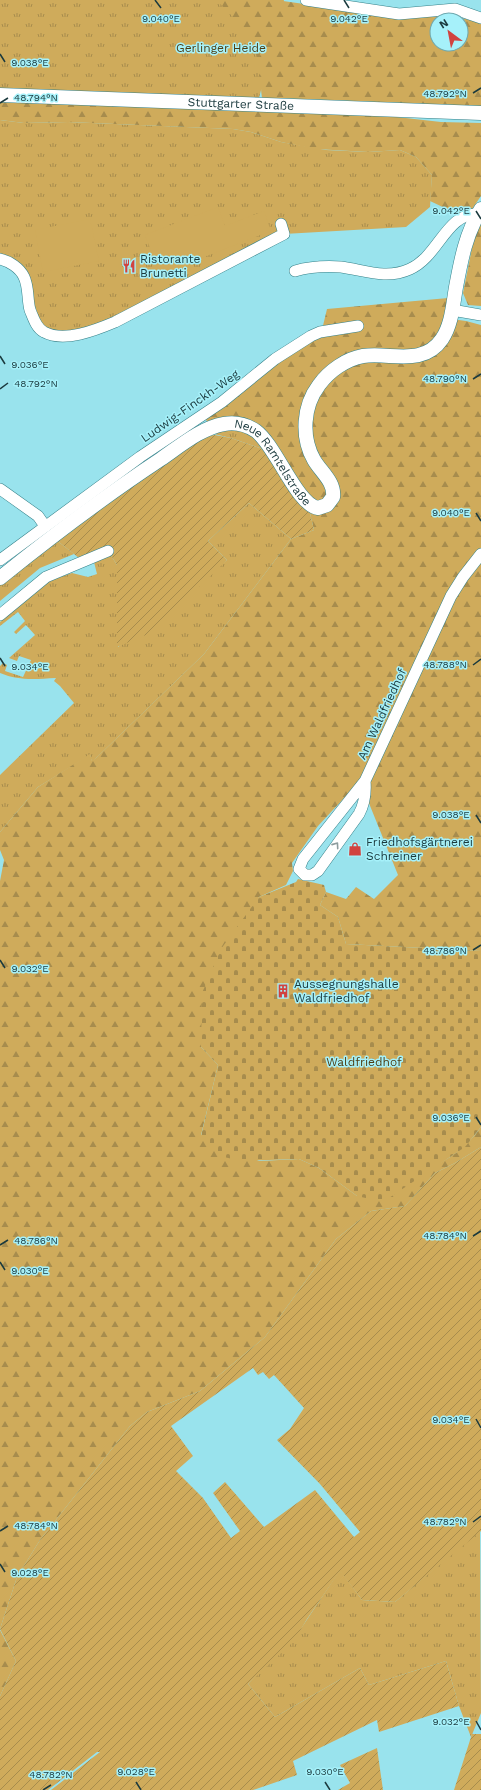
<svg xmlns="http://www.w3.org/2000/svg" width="481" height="1790" font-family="'Work Sans',sans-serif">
<defs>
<pattern id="grass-tufts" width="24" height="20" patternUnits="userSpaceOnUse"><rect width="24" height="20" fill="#cfab5b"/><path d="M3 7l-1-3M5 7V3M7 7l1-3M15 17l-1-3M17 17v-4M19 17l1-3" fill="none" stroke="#a78c4d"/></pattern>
<pattern id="forest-firs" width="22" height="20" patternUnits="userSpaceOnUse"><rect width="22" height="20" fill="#cfab5b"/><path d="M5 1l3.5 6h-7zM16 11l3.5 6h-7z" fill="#a78c4d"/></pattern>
<pattern id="cemetery-stones" width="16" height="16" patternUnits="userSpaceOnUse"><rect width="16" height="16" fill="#cfab5b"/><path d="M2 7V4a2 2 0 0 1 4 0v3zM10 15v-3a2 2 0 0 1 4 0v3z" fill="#a78c4d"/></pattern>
<pattern id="garden-furrows" width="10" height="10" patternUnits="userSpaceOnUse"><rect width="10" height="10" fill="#cfab5b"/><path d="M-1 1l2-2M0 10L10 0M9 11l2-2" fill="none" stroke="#a78c4d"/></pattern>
</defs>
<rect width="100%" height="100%" fill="#99e3ed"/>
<!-- grass -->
<path fill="url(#grass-tufts)" d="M0 0H284L259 98H257L0 90Z
M0 120 24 123 68 122 233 129 251 132 281 142 326 150 368 152 400 150 416 157 432 175 430 207 406 227 284 234 94 331 44 332 24 276 0 259Z
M228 428 250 434 268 451 231 438 214 434Z
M249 503 291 539 204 654 92 762 90 755 38 787 0 832V775L74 703 60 686 54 681 56 678C35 679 19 681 0 673V666L3 663 7 665 5 671 23 677 31 660 19 656 17 661 9 658 35 635 26 625 16 634 14 632 25 621 18 612 0 626V622L49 581 72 573 88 577 97 574 94 562 110 554 117 565 118 647 227 560 208 541Z
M55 539 74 554 40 568 0 601V585Z
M480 1530 481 1713 471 1737 459 1706 446 1661 369 1685 360 1668 275 1717 248 1684 300 1630 340 1570 362 1600 395 1602Z"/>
<!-- forest -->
<path fill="url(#forest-firs)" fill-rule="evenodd" d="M216 0H276L403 18 440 14 481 22V106C408 104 335 99 262 98 260 84 261 67 256 54 249 34 232 14 216 0ZM437 20H461V44H437Z
M0 101 388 116 441 122 481 123V196L466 218 430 201 432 175 416 157 400 150 368 152 315 149 281 142 251 132 233 129 68 122 24 123 0 120Z
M481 219V306L468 305 463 293 473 243Z
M448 298 444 318 466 321 481 325V951L346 944 338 917 320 905 326 892 346 899 356 887 374 899 398 875 360 781 318 826 292 863 293 871 286 885 259 897 201 1047 218 1065 201 1135 259 1161 299 1159 319 1168 357 1196C402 1179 453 1168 481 1127V1147L455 1163 435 1173 405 1206 371 1211 336 1239 265 1337 200 1391 147 1412 130 1426 40 1540 17 1577 0 1629V881L4 860 0 850V832L38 787 90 754 92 761 96 758 204 654 291 539 314 530 310 513 314 499 310 497 268 436 208 424 205 417 278 360 321 334 327 309Z
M0 1630 16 1661 0 1696Z"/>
<!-- cemetery -->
<path fill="url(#cemetery-stones)" d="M298 879 324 885 326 892 320 905 338 917 346 944 481 951V1127L465 1147 383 1202 357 1196 319 1168 299 1159 241 1161 224 1157 201 1136 218 1065 201 1047 202 993 221 949 259 897 296 882Z"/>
<!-- garden -->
<path fill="url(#garden-furrows)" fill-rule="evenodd" d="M215 435 231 438 268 451 300 504 310 513 314 530 291 539 249 503 208 541 227 560 153 632 117 647V565L110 554 79 558 55 539 203 436Z
M481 1147V1531L395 1602 362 1600 340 1571 307 1619 294 1641 248 1684 275 1717 360 1668 369 1685 446 1661 459 1706 379 1732 377 1720 293 1761 297 1775 253 1790H51L100 1752H97L48 1790H0V1696L16 1661 0 1629 17 1577 40 1540 130 1426 147 1412 200 1391 265 1337 336 1239 371 1211 405 1206 435 1173 455 1163ZM253 1368 258 1375 263 1372 269 1379 274 1375 304 1408 290 1429 277 1440 320 1484 360 1532 354 1537 315 1490 264 1527 225 1482 213 1493 240 1531 231 1538 203 1498 176 1471 193 1456 171 1426Z
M472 1734H481V1790H454Z
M377 1748 383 1790H338L350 1783 340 1765Z"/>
<!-- pitch -->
<path fill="#cfab5b" d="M218 207 225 226 264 211 271 231 160 274 145 235Z
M90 219 99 261 43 272 35 230Z"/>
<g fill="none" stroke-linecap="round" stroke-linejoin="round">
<!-- minor casing -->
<g stroke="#358189" stroke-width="12">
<path id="minor" d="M306 0 399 14 455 9 481 18
M0 259C9 261 20 268 24 277 29 287 27 299 30 310 33 317 36 328 44 332 64 343 96 330 115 322L284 234 281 224
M295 271C309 267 326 266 341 267 364 270 386 280 410 269 439 256 446 213 478 214
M452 310 481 315
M0 489 38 516 45 526
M0 560 140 457 222 402 275 359 311 336 320 332 358 326
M0 615 46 577 108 551
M365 781C366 793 365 803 359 814L318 871 312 875H305L299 869 303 859 365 781 451 596 463 577 481 554"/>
</g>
<!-- major casing -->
<g stroke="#358189" stroke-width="15">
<g id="major">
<path id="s1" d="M0 95 481 113"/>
<path id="s2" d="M0 578C52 536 105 496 161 459 180 446 201 428 224 424 235 422 247 425 256 431 276 446 297 505 318 508L327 505 333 497C335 482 321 472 314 460 301 437 303 406 319 385 329 371 346 359 363 356 391 352 423 367 442 339 452 324 453 304 456 287 461 260 466 233 481 209"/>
</g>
</g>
<!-- minor -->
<use href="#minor" stroke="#fff" stroke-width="11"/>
<!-- major -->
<use href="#major" stroke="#fff" stroke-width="14"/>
</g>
<!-- one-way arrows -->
<defs><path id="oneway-chevron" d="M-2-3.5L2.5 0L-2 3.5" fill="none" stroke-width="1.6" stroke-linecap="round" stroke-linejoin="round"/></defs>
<use stroke="#8d9c9e" href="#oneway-chevron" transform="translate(336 845) rotate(-55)"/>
<!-- ticks -->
<path fill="none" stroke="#1b3a3e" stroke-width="1.5" d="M155 0 161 8M344 0 349 8M0 54 5 62M473 93 481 88M0 103 8 98M476 211 481 219M0 356 5 364M473 379 481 374M0 389 8 383M476 513 481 521M0 658 5 666M473 665 481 659M476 815 481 823M473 950 481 945M0 960 5 968M476 1117 481 1125M473 1236 481 1231M0 1245 8 1240M0 1262 5 1270M476 1419 481 1428M473 1522 481 1516M0 1531 8 1526M0 1564 5 1572M476 1721 481 1730M136 1782 141 1790M325 1782 330 1790M43 1790 51 1785"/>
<!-- icons -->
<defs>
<g id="restaurant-bare" transform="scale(1.08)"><path d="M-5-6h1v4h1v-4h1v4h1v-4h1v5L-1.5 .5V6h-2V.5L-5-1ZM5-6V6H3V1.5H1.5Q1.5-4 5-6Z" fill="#d1433f" stroke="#a6f1fa" stroke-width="2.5" paint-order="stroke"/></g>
<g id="shop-bare" transform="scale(1.08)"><path d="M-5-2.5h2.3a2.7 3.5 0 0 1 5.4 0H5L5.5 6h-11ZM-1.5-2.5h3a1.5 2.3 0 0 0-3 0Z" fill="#d1433f" stroke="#a6f1fa" stroke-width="2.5" paint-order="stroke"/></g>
<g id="building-bare" transform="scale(1.08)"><path d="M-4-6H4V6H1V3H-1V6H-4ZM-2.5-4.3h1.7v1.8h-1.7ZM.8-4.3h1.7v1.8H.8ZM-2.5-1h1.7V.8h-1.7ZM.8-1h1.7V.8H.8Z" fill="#d1433f" stroke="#a6f1fa" stroke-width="2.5" paint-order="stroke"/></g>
</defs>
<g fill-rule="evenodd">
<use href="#restaurant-bare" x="129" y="266"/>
<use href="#shop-bare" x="355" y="849"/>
<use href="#building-bare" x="283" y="991"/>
</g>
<g text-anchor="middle" stroke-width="3" stroke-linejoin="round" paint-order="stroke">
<!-- park labels -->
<g font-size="12" fill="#4e3d13" stroke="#a6f1fa">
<text x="221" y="52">Gerlinger Heide</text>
<text x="364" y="1066">Waldfriedhof</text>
</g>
<!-- street labels -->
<g font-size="12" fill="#1b3a3e" stroke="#a6f1fa">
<text dy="4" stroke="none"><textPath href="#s1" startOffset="241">Stuttgarter Straße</textPath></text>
<text transform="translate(190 406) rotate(-35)" y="4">Ludwig-Finckh-Weg</text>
<text dy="4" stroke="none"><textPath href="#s2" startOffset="340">Neue Ramtelstraße</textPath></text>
<text transform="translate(382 714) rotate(-65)" y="4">Am Waldfriedhof</text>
</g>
<!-- poi labels -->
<g font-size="12" fill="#1b3a3e" stroke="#a6f1fa" text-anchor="start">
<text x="140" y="263">Ristorante<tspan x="140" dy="14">Brunetti</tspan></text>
<text x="366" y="846">Friedhofsgärtnerei<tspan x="366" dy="14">Schreiner</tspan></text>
<text x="294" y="988">Aussegnungshalle<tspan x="294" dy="14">Waldfriedhof</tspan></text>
</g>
</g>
<g font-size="10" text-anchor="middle" fill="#1b3a3e" stroke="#a6f1fa" stroke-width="3" stroke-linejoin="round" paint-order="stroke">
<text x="161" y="22">9.040°E</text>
<text x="349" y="22">9.042°E</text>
<text x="30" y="66">9.038°E</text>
<text x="445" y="97">48.792°N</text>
<text x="36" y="101">48.794°N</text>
<text x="451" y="214">9.042°E</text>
<text x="30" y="368">9.036°E</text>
<text x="445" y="382">48.790°N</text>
<text x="36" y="387">48.792°N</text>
<text x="451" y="516">9.040°E</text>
<text x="445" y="668">48.788°N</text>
<text x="30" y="670">9.034°E</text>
<text x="451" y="818">9.038°E</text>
<text x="445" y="954">48.786°N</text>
<text x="30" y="972">9.032°E</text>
<text x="451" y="1121">9.036°E</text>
<text x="445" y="1239">48.784°N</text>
<text x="36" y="1244">48.786°N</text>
<text x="30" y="1274">9.030°E</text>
<text x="451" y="1423">9.034°E</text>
<text x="445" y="1525">48.782°N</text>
<text x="36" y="1529">48.784°N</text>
<text x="30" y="1576">9.028°E</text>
<text x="451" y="1725">9.032°E</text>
<text x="136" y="1775">9.028°E</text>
<text x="325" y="1775">9.030°E</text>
<text x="51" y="1778">48.782°N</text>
</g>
<!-- north arrow -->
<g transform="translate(449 32) rotate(328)"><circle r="19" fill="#a6f1fa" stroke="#6ea8af"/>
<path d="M0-3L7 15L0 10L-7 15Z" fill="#d1433f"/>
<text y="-6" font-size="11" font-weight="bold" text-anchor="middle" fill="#1b3a3e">N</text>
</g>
</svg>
